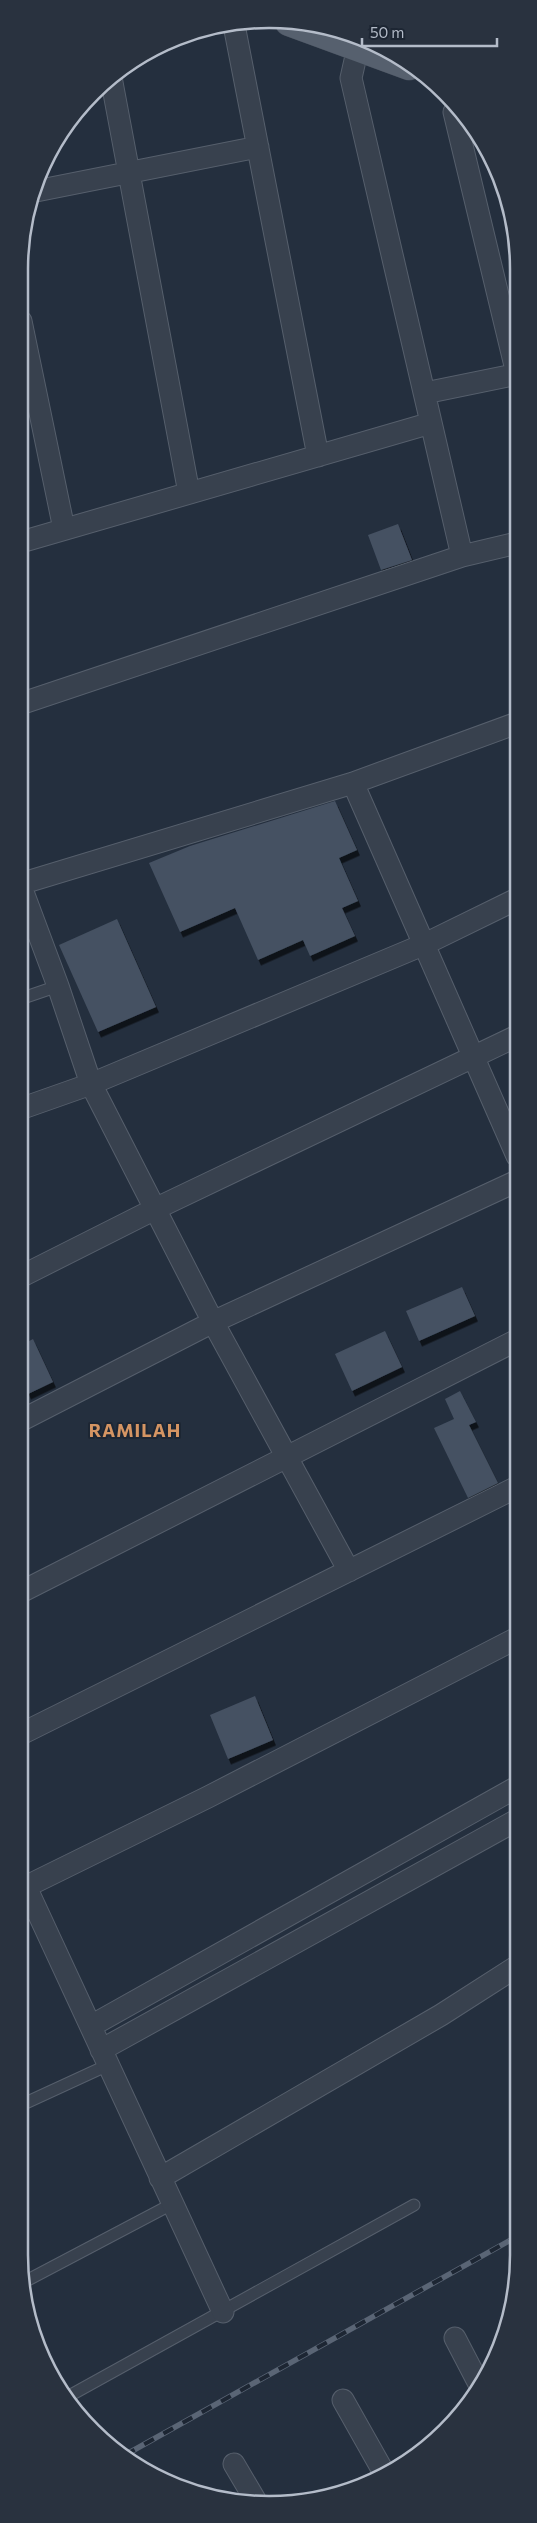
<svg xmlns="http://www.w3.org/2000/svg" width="537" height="2523" font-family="Commissioner,sans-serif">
<defs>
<filter id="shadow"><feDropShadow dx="3" dy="5.5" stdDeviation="0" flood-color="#0009"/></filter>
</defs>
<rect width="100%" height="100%" fill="#242f3e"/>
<!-- building -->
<path fill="#455162" filter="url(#shadow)" d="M398 524 412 560 381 570 368 535Z
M335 801 357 850 339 858 358 901 342 908 355 936 310 956 303 940 258 960 235 908 180 932 149 863 190 846Z
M117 919 156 1007 98 1032 59 945Z
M462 1287 475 1316 419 1341 406 1311Z
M385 1331 402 1367 352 1391 335 1354Z
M33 1339 53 1382 28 1394 20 1376V1346Z
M460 1391 476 1422 469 1425 498 1483 468 1498 434 1428 454 1419 445 1399Z
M255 1696 273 1740 228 1759 210 1715Z"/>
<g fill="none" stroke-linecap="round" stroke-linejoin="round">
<!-- service casing -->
<g stroke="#565f6c" stroke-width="13">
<path id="service" d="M20 999 58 986
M19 2106 108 2065
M24 2282 172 2204
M69 2396 414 2205"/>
</g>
<!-- minor casing -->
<g stroke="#565f6c" stroke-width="23">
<path id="minor" d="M234 25 318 456
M358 47 351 78 462 556
M111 77 189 493
M457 108 454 112 517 374
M36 191 258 147
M21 321 64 529
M425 393 518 374
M21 542 431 423
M20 704 462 556 517 543
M353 783 517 1156
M20 884 58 986 91 1084 213 1322 349 1571
M20 884 353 783 517 723
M20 1109 91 1084 425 944 517 899
M20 1277 155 1209 517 1036
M20 1421 213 1322 517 1181
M19 1593 517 1340
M19 1735 517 1487
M26 1887 223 2312
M19 1890 208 1797 517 1638
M91 2026 517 1787
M101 2050 517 1820
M160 2178 441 2015 516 1967
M455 2338 480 2386
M343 2400 383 2471
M234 2464 257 2503"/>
</g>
<!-- primary casing -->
<g stroke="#414a57" stroke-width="29">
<path id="primary" d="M289 22 409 66"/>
</g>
<!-- service -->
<use href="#service" stroke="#38414e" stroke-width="11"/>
<!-- minor -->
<use href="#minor" stroke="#38414e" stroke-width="21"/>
<!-- primary -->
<use href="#primary" stroke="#56606e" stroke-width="28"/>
<!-- rail casing -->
<g stroke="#5a6575" stroke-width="5.5">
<path id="rail" d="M125 2455 516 2237"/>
</g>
<!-- rail -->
<use href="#rail" stroke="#1d2633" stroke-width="4" stroke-dasharray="11" stroke-linecap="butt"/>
</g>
<g text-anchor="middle" stroke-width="4" stroke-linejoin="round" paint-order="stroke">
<!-- district labels -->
<g font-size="18" font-weight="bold" letter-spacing="1" fill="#d59563" stroke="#1d2633">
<text x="135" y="1437">RAMILAH</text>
</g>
</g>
<!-- crop -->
<path d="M0 0H537V2523H0ZM269 28H269A241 241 0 0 1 510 269V2255A241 241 0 0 1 269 2496H269A241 241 0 0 1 28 2255V269A241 241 0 0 1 269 28Z" fill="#29323f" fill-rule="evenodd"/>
<path fill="none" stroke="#b4bcc9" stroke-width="2.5" d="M269 28H269A241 241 0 0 1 510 269V2255A241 241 0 0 1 269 2496H269A241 241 0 0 1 28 2255V269A241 241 0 0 1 269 28Z"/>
<!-- scale -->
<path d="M362 38v8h135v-8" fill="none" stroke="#b4bcc9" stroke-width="2.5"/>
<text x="370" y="38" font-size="15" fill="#b4bcc9" stroke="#1d2633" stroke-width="4" paint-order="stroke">50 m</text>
</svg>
